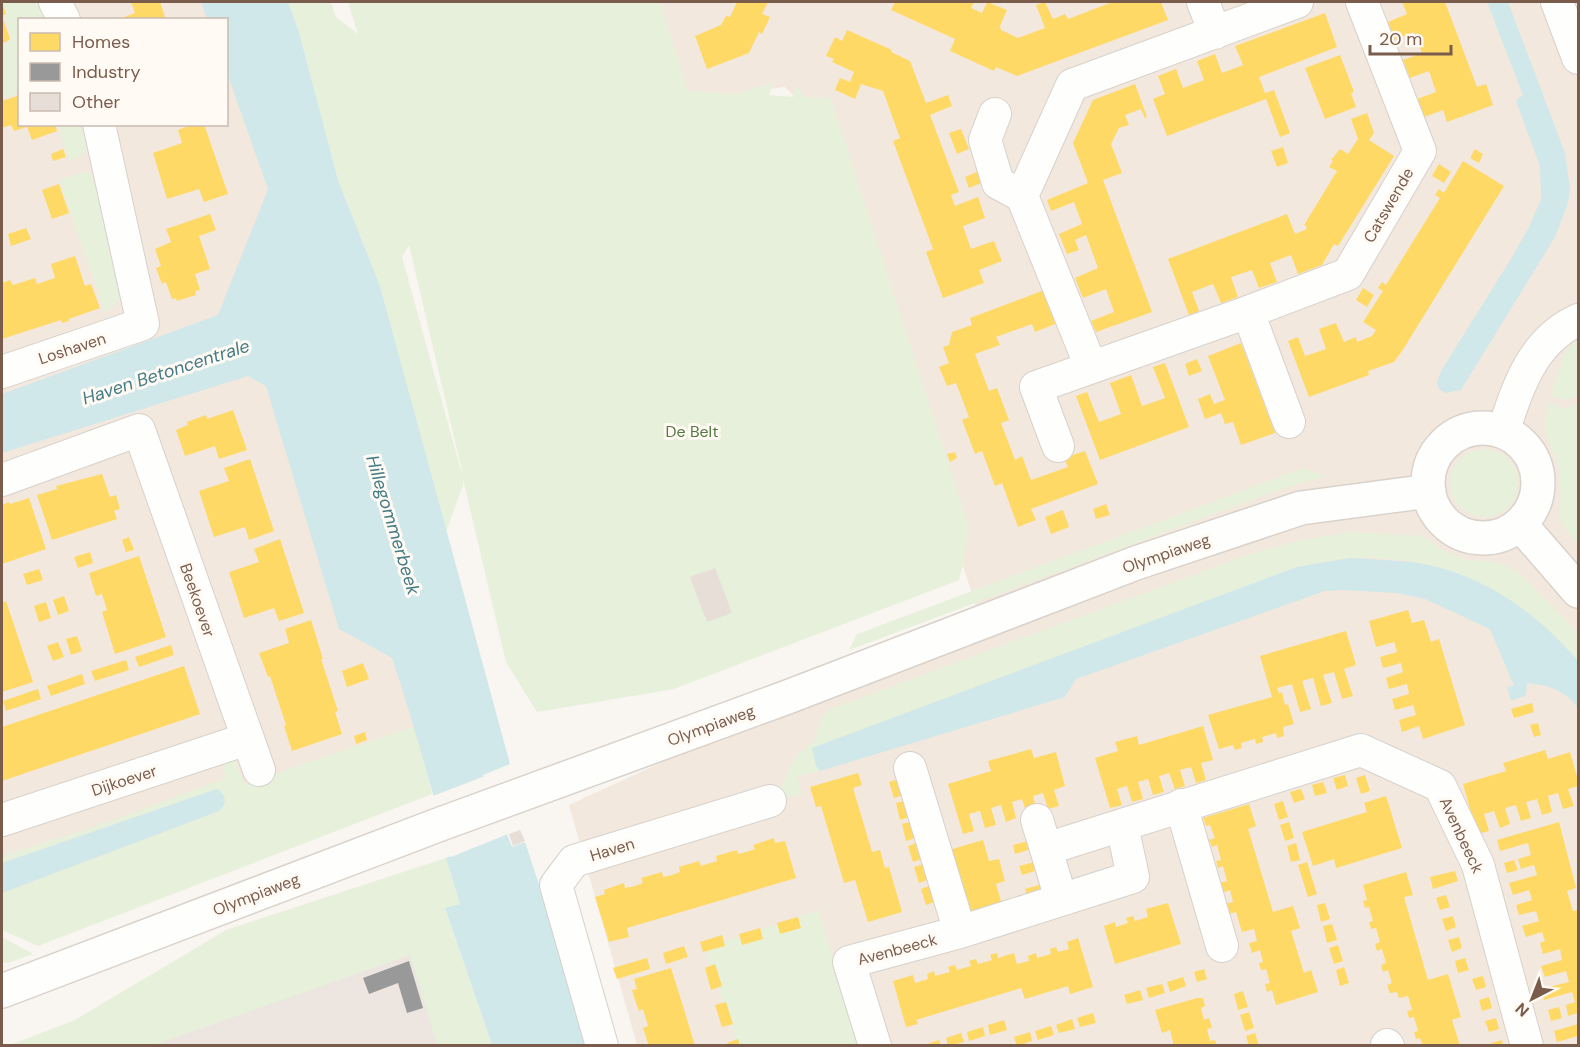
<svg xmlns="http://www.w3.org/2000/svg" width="1580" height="1047" font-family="'DM Sans',sans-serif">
<rect width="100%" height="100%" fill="#f9f5f0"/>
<!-- residential -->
<path fill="#f2e8de" d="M2 2H219L224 19 20 20V124H226L227 27 441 739 2 910Z
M651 2H1578V1045H637L569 805 979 616 835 161 801 103 785 87 680 101Z"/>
<!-- industrial -->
<path fill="#ede5e0" d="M420 887 473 1046H35Z"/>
<!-- green -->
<path fill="#e7f0db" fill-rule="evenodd" d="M2 2H36L45 19 20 20 19 93 2 99V45L12 41 2 9Z
M288 2H331L336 17 358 34 348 2H660L688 91 735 94 774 82 769 95 793 97 797 86 805 97 831 98 969 527 963 558 966 566 962 567 959 580 674 689 537 712 506 662 463 479V485L446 532 380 286 338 180 299 32ZM409 245 462 471H461L402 257Z
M57 125H81L87 146 86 152 77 158 69 160Z
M84 172 91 174 95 180 121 293 117 303 105 313 59 180Z
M1578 339V395L1564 400 1551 395 1565 352Z
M1549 402 1564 409 1578 403V544L1565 529 1559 517 1560 470 1545 431V418Z
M1450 483a34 34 0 1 1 68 0a34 34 0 1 1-68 0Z
M1303 468 1327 476 1298 484 1265 495 849 650 857 634Z
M1349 532 1423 536 1441 549 1462 559 1496 562 1519 573 1578 633V661C1516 591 1447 555 1352 558 1334 559 1315 564 1297 567L816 766 820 771 797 776 802 794 781 800 779 792 794 758 815 740 821 718 828 710 1247 555 1301 540Z
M415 726 432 794 38 946 2 930V893L219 811 217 789 2 863V856L96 826 226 778 221 761 234 757 244 784Z
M446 858 460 904 445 909 492 1045H437L410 955 154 1045 7 1046 75 1020 226 930Z
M818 910 861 1045H738L705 951 709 947Z
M2 937 33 954 8 963 2 962Z"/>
<!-- water -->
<path fill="#d0e8ea" d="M201 2H288L299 32 338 180 380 286 510 764 483 775 512 847 525 842 592 1045H492L445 908 460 904 446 858 451 856C431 790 414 723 392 658L339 629 266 386 248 376 2 453V394L218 315 268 189 227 73 226 20 207 19Z
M1487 2H1508L1565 153 1570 189 1568 203 1555 237 1461 390 1445 393 1439 389 1437 382 1441 371 1514 254 1530 225 1541 199 1540 166 1516 101 1523 95Z
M1350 558C1370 559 1391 560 1411 562 1479 571 1534 610 1578 661V708C1565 690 1548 685 1527 683L1526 695 1511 701 1507 687 1514 686 1490 629 1425 599 1397 593 1341 590 1325 591 1076 679 1065 697 820 771 816 766 812 748 1297 567Z
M217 789C227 795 227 804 219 811L2 893V863Z"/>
<!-- pier -->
<path fill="#f9f5f0" d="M485 776 508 834 451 857 430 797Z"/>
<!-- homes -->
<path fill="#ffd966" d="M2 2 6 14 2 16 10 39 2 44Z
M131 2H160L166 20H116L135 13Z
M737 2H768L762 14 770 17 762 34 759 32 749 53 707 69 695 36 721 25 726 16 730 17Z
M895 2H974L971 8 982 13 987 2 1007 10 1000 26 1001 30 1018 38 1045 28 1036 5 1045 2 1053 19 1065 14 1068 19 1110 3V2H1161L1168 20 1017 76 996 67 994 71 950 51 955 39 891 10Z
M1402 2H1445L1477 87 1486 84 1493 105 1447 122 1443 110 1424 117 1417 99 1436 92 1429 71 1410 78 1403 60 1422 53 1414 32 1395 40 1388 22 1407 14Z
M1325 13 1337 47 1259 77 1265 93 1274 90 1290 133 1280 137 1266 99 1167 136 1153 99 1165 94 1158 76 1176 69 1183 88 1204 80 1197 61 1215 54 1222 73 1243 65 1235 46Z
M847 30 892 50 891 52 910 61 926 103 948 95 952 106 930 115 959 192 951 195 955 206 978 197 985 218 963 226 971 249 994 241 1002 261 979 270 984 283 943 298 926 252 933 249 893 141 900 138 883 91 861 84 855 99 835 90 840 78 850 82 854 72 832 62 834 59 826 56 835 37 842 41Z
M1340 55 1354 92 1351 93 1356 107 1325 119 1305 68Z
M1135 84 1147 117 1145 118 1141 109 1125 115 1129 125 1119 128 1111 144 1122 173 1103 180 1152 312 1096 332 1091 321 1114 312 1106 289 1083 298 1075 278 1098 268 1086 235 1075 240 1079 250 1067 254 1059 234 1082 224 1074 202 1051 211 1047 200 1088 183 1073 143 1093 100Z
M20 95V124H55L57 131 32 140 27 127 14 131 11 125 2 128V101Z
M1367 113 1374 133 1369 140 1394 156 1338 246 1334 244 1322 265 1298 274 1291 255 1270 263 1277 282 1259 288 1252 270 1231 277 1238 297 1221 303 1213 284 1192 292 1199 311 1189 315 1168 259 1287 214 1295 234 1305 230 1307 227 1304 225 1337 171 1329 167 1333 161 1331 160 1340 149 1348 154 1358 139 1351 119Z
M193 124H204L228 194 204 202 199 189 167 199 153 153 182 143 178 130Z
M961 129 969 149 957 154 949 133Z
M1283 147 1288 163 1277 167 1271 151Z
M63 149 66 157 53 161 51 154Z
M1475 149 1483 154 1479 163 1470 158Z
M1463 161 1504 186 1404 348 1394 362 1368 371 1369 375 1309 397 1288 341 1298 337 1305 356 1326 349 1319 329 1336 323 1344 342 1356 337 1357 342 1372 336 1376 330 1363 322 1383 291 1378 288 1382 282 1386 285 1440 198 1435 195 1439 189 1444 193Z
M1439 164 1451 172 1444 183 1432 176Z
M977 172 981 183 969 188 965 177Z
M59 184 69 213 52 219 42 190Z
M210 214 216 230 199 236 210 269 195 274 200 290 195 291 196 295 177 301 176 298 172 299 166 282 162 284 156 268 161 266 155 249 171 242 166 229Z
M26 228 31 239 11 246 8 234Z
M75 256 85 286 91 284 100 308 69 319 68 317 69 321 62 323 61 320 2 339V283L10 280 13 285 35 278 37 284 55 278 51 264Z
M1363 288 1374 295 1367 307 1356 300Z
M1047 289 1060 322 1035 332 1032 324 996 337 1000 345 975 354 989 391 997 388 1009 420 1001 423 1015 460 1022 456 1031 480 1068 467 1064 458 1085 451 1098 484 1031 509 1036 520 1018 527 1002 483 995 486 982 451 975 454 962 420 969 417 956 383 947 386 939 367 949 363 943 347 949 345 952 332 972 325 970 318Z
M1241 343 1275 433 1241 445 1233 422 1225 424 1221 413 1205 419 1198 399 1210 394 1214 404 1225 400 1208 356Z
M1197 359 1202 371 1189 376 1185 364Z
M1165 363 1189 427 1100 460 1076 396 1087 392 1099 422 1121 414 1110 383 1131 375 1142 406 1154 402 1165 398 1153 367Z
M233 410 247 450 219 459 215 446 185 456 176 430 188 425 187 422 206 415 207 419Z
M955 452 957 458 950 462 947 454Z
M250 459 274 531 249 540 245 527 214 537 199 491 229 481 224 468Z
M102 474 110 497 116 495 120 509 114 511 117 519 52 540 37 495 57 489 56 486Z
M29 498 46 549 2 564V505L9 502 10 504Z
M1106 504 1110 515 1096 519 1093 509Z
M1063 510 1069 527 1051 534 1045 517Z
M129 537 134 550 126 552 122 540Z
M280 539 304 613 279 621 274 608 244 618 229 572 259 562 254 549Z
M90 552 93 563 78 568 74 557Z
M139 556 166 637 115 654 102 612 107 610 102 594 96 596 89 573Z
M39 569 43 580 27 585 23 574Z
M64 596 69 611 58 615 53 600Z
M6 601 33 682 2 692V603Z
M46 602 51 618 39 622 34 606Z
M1408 610 1412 623 1424 620 1431 642 1439 639 1465 725 1423 739 1419 726 1402 732 1399 720 1416 715 1413 705 1395 710 1392 699 1409 694 1407 684 1389 689 1386 678 1403 672 1401 663 1383 668 1380 657 1397 652 1394 642 1376 647 1369 621Z
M311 620 323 659H321L338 711 335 712 342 734 292 751 284 726 286 725 270 676 268 677 259 653 289 643 285 629Z
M1346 631 1356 665 1344 669 1353 696 1342 699 1334 672 1323 675 1332 703 1321 706 1313 678 1302 681 1311 709 1300 712 1292 684 1277 688 1279 693 1282 692 1285 705 1288 704 1294 724 1283 727 1284 736 1277 738 1276 733 1262 737 1263 742 1256 744 1255 739 1241 743 1242 748 1235 750 1233 745 1219 749 1208 715 1272 697 1260 656Z
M77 636 82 651 71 655 66 639Z
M58 642 64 657 53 661 47 646Z
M171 645 174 655 139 667 135 657Z
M126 660 129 670 95 681 91 671Z
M363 663 369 679 347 687 342 671Z
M184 666 200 714 2 781V727Z
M82 674 85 684 51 696 47 686Z
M38 689 41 699 6 711 3 701Z
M1532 703 1534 712 1514 718 1511 709Z
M1538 723 1541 735 1534 737 1530 725Z
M1203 726 1213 760 1201 763 1206 780 1196 783 1191 767 1180 770 1185 786 1175 789 1169 773 1159 776 1164 792 1153 795 1148 779 1138 782 1143 799 1132 802 1127 786 1117 789 1122 805 1110 808 1095 758 1118 751 1115 742 1137 736 1139 745Z
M365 732 367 740 356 744 354 736Z
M1031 749 1034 758 1056 752 1065 786 1054 790 1059 806 1048 809 1043 793 1033 796 1037 812 1027 815 1022 799 1012 802 1016 818 1006 822 1001 805 991 808 996 825 985 828 980 811 969 814 974 831 963 834 948 784 991 771 988 761Z
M1545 750 1548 759 1570 752 1578 780V786L1568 789 1574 806 1563 809 1558 793 1548 796 1552 812 1542 815 1537 799 1526 802 1531 818 1521 821 1516 805 1505 808 1510 824 1500 828 1494 811 1484 814 1489 831 1477 834 1463 784 1506 771 1503 763Z
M858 773 862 785 853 788 872 852 880 850 885 868 889 867 902 912 868 922 855 880 844 883 821 806 816 807 810 787Z
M1345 775 1348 786 1337 790 1333 778Z
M1365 775 1370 791 1361 794 1356 778Z
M898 779 903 795 894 798 889 782Z
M1323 782 1327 793 1315 796 1312 785Z
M1301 789 1305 799 1294 803 1290 792Z
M1386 796 1402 848 1336 868 1334 859 1313 866 1302 832 1367 812 1364 803Z
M904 801 909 817 900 820 896 803Z
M1283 801 1288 817 1279 820 1274 804Z
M1249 804 1256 826 1248 829 1273 912 1293 906 1300 928 1291 931 1304 973 1311 970 1318 992 1276 1005 1272 990 1267 992 1265 984 1270 983 1266 969 1261 970 1259 963 1263 962 1260 950 1252 953 1249 943 1257 941 1254 929 1242 932 1236 912 1228 914 1225 904 1233 902 1230 890 1222 893 1219 883 1227 881 1223 866 1218 868 1216 861 1221 860 1217 845 1212 847 1209 840 1215 838 1210 825 1206 826 1203 818Z
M910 822 915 838 906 841 902 824Z
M1289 822 1294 838 1285 841 1280 825Z
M1559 822 1576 888 1567 891 1573 911 1578 910V1013L1568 1016 1566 1005 1575 1002 1572 992 1544 1000 1541 989 1569 982 1566 971 1545 977 1541 966 1562 960 1560 949 1543 954 1540 943 1545 941 1542 932 1526 937 1522 926 1539 921 1536 911 1519 915 1516 905 1532 900 1529 890 1513 895 1509 883 1537 875 1534 865 1521 869 1518 859 1531 855 1528 843 1500 851 1497 840Z
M774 838 775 843 785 841 796 878 627 928 629 937 609 942 595 897 605 894 604 890 624 883 625 888 635 886 643 883 641 878 662 872 663 877 672 875 680 872 679 867 699 861 701 866 717 861 716 856 737 850 738 854 746 852 755 849 753 845Z
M983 840 989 861 999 859 1005 881 996 884 1002 905 968 916 949 850Z
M1028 841 1031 849 1015 854 1013 845Z
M916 843 922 859 913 862 908 846Z
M1296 843 1300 860 1291 862 1287 846Z
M1514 860 1518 870 1507 873 1504 863Z
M1035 862 1038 870 1022 875 1019 866Z
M1307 862 1317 894 1308 897 1298 865Z
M923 864 927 880 919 883 914 867Z
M1455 871 1458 881 1433 889 1430 877Z
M1406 872 1413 895 1404 897 1428 980 1448 974 1461 1017 1452 1020 1460 1046H1423L1420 1038 1416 1039 1414 1032 1418 1031 1414 1017 1409 1018 1407 1011 1412 1010 1408 996 1399 998 1397 992 1390 993 1387 985 1392 983 1388 970 1383 972 1381 965 1386 963 1382 949 1377 951 1375 944 1380 942 1376 928 1371 929 1369 922 1373 921 1369 907 1365 908 1363 901 1367 900 1363 885Z
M1042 884 1044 892 1028 898 1025 889Z
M929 886 934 902 926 905 921 889Z
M1446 895 1450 907 1440 910 1436 898Z
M1168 903 1181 944 1115 964 1104 926 1115 922 1116 927 1128 923 1126 918 1133 916 1135 921 1148 917 1146 909Z
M1325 903 1330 919 1321 922 1317 905Z
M1453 916 1456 927 1446 931 1442 919Z
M798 917 801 928 780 934 777 923Z
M1332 924 1337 940 1327 943 1323 926Z
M760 928 763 939 742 945 739 934Z
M722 935 725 946 703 952 700 942Z
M1459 937 1462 948 1452 952 1448 940Z
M1078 938 1093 987 1070 994 1068 986 1025 999 1021 988 916 1020 918 1024 906 1027 893 981 913 975 915 983 928 979 927 974 934 971 935 976 950 972 948 967 955 965 957 970 971 966 969 961 976 959 978 964 992 960 990 955 997 953 998 958 1014 953 1017 964 1029 961 1028 956 1036 953 1037 958 1051 954 1050 949 1056 947 1058 952 1069 949 1067 942Z
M1338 945 1343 961 1334 964 1329 948Z
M684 946 688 957 666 964 663 953Z
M647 958 650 969 617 979 613 968Z
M1465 958 1469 970 1458 973 1455 961Z
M715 964 722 986 711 990 705 968Z
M1344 967 1349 983 1340 986 1336 970Z
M671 968 683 1006 695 1046H649L643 1028 648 1026 643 1009 639 1011 635 1000 632 990 637 989 634 979Z
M1204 969 1207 979 1197 982 1194 972Z
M1483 976 1486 987 1476 990 1472 979Z
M1183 977 1186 986 1170 992 1167 982Z
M1162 984 1165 993 1149 998 1146 988Z
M1140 990 1143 1000 1127 1004 1124 995Z
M1243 991 1248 1007 1238 1010 1234 994Z
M1489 997 1492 1008 1482 1011 1479 1000Z
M1197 998H1203L1205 1006 1201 1008 1204 1020 1209 1018 1212 1028 1207 1029 1210 1041 1215 1040 1217 1046H1174L1170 1030 1162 1033 1155 1010Z
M726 1002 733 1024 722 1027 715 1005Z
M1559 1007 1562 1018 1551 1021 1548 1010Z
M1249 1012 1254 1028 1245 1031 1240 1015Z
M1093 1013 1096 1023 1080 1027 1077 1018Z
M1496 1018 1499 1029 1489 1032 1485 1021Z
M1072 1019 1075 1029 1059 1033 1056 1025Z
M1004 1020 1007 1030 990 1035 988 1025Z
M1578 1024V1036L1557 1042 1554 1031Z
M1051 1026 1054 1035 1038 1040 1035 1031Z
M983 1027 985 1036 969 1041 967 1032Z
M1030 1032 1032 1041 1017 1046 1014 1037Z
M961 1033 964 1042 948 1046 946 1038Z
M1255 1033 1259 1046H1249L1246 1036Z
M738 1039 740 1046H728L727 1043Z
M939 1040 941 1046H924V1045Z
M1502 1040 1503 1046H1492L1491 1043Z"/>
<!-- industry -->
<path fill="#999" d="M409 961 423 1008 407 1013 398 983 369 994 363 978Z"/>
<!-- building -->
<path fill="#e6ded7" d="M715 568 732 613 707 622 690 577Z
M520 830 525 841 513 846 509 834Z"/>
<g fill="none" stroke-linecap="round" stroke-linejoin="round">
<!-- street casing -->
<g stroke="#d7d1cb" stroke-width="34">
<path id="street" d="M55 2 64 20
M1203 2 1215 33
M1557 2 1578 58
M995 114 985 140 998 183 1022 196
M1248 312 1289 422
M1091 367 1022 196 1072 85 1297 2
M2 372 143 324 99 124
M1503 432C1518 387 1532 341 1578 320
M1058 446 1036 387 1248 312 1348 274 1420 151 1362 2
M2 480 139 430 259 770
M910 768 960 932
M1181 805 1222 946
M2 820 247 739
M1037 820 1046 849
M1061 899 1046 849 1122 825
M1387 1045 1388 1046
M602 1046 556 885 574 861 770 801
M875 1046 849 962 960 932 1133 877 1122 825 1361 750 1440 786 1478 865 1527 1046"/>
</g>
<!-- secondary casing -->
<g stroke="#d9d2cb" stroke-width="36">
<path id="secondary" d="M1428 483a55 55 0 1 1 110 0a55 55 0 1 1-110 0Z
M1520 524 1578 591
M2 991 438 825 785 698 1136 563 1301 508 1429 491"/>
</g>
<!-- street -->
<use href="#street" stroke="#fefefd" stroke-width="32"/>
<!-- secondary -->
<use href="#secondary" stroke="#fefefd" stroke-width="33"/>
</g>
<g text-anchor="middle" stroke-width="6" stroke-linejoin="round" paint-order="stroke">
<!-- street labels -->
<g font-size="16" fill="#7a5c4d" stroke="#fffaf3">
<text transform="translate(1388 205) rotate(-60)" y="6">Catswende</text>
<text transform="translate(72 348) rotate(-18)" y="6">Loshaven</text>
<text transform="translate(1166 553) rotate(-19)" y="6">Olympiaweg</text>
<text transform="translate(198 600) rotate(71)" y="6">Beekoever</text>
<text transform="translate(711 725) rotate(-20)" y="6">Olympiaweg</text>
<text transform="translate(124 780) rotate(-18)" y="6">Dijkoever</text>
<text transform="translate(1462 835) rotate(65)" y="6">Avenbeeck</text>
<text transform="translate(612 849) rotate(-17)" y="6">Haven</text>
<text transform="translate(256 894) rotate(-21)" y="6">Olympiaweg</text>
<text transform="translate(897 949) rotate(-15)" y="6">Avenbeeck</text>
</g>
<!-- park labels -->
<g font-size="16" fill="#537a41" stroke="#fffaf3">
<text x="692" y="437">De Belt</text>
</g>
<!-- water labels -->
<g font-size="18" font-style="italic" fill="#437c86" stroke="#fffaf3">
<text transform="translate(166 372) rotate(-18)" y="6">Haven Betoncentrale</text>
<text transform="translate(393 525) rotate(73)" y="6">Hillegommerbeek</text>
</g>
</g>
<!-- border -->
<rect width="1580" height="1047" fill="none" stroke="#7a5c4d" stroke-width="6"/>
<!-- legend -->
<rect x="18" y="18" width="210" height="108" fill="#fffaf3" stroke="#cabbb1" stroke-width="1.5"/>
<rect x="30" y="33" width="30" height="18" fill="#ffd966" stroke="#cabbb1" stroke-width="1.5"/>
<text x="72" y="48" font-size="18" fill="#7a5c4d">Homes</text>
<rect x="30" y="63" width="30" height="18" fill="#999999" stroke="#cabbb1" stroke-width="1.5"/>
<text x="72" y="78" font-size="18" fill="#7a5c4d">Industry</text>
<rect x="30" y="93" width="30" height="18" fill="#e6ded7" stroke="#cabbb1" stroke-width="1.5"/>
<text x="72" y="108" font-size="18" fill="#7a5c4d">Other</text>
<!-- north arrow -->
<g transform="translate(1532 999) rotate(222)" stroke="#fffaf3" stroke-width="4.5" paint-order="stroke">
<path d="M0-4.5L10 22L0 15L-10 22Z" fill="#7a5c4d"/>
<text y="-9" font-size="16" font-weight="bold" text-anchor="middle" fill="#7a5c4d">N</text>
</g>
<!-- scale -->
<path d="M1370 45v9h81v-9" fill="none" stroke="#7a5c4d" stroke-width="3"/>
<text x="1379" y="45" font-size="18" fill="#7a5c4d" stroke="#fffaf3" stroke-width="4.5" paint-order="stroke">20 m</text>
</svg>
